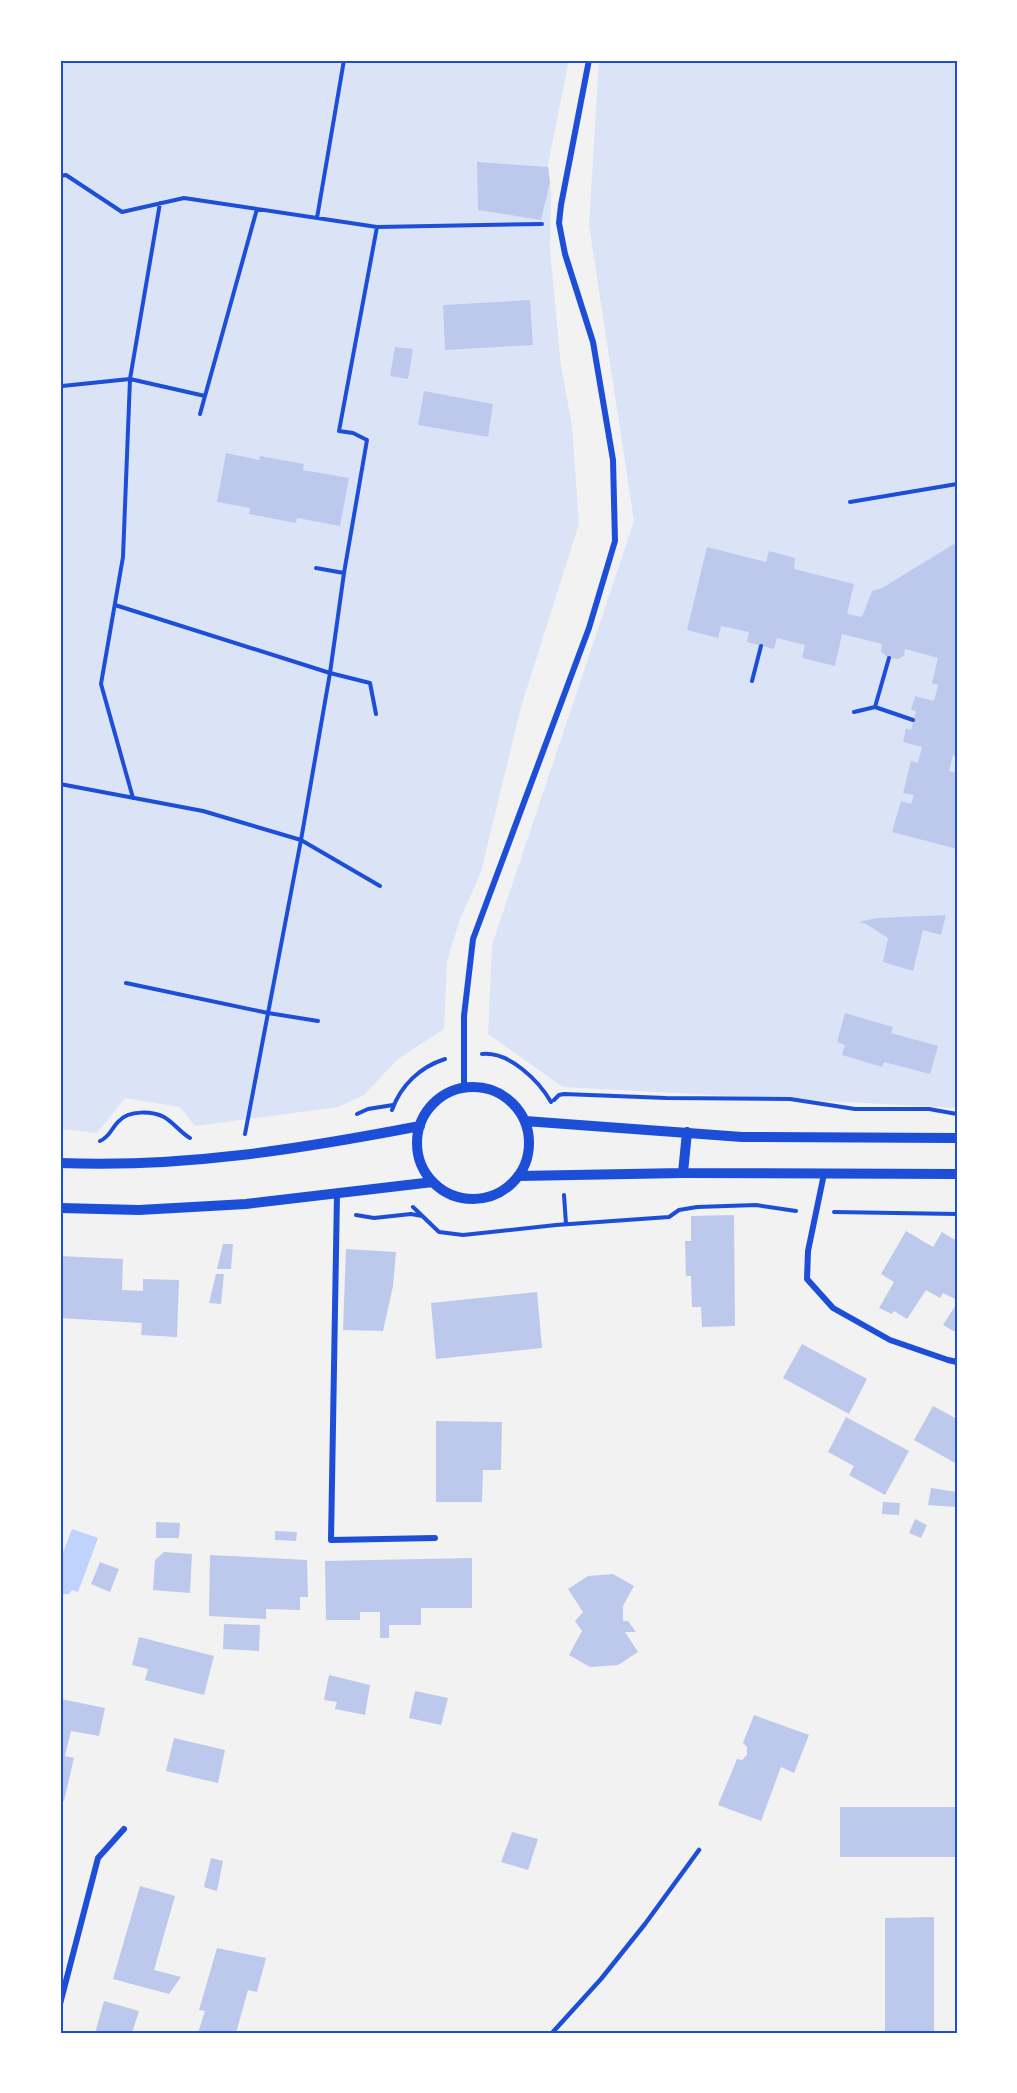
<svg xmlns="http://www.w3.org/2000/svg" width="1017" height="2093" font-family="'IBM Plex Serif',serif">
<rect width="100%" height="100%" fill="#f2f2f2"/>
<!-- green -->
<path fill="#dbe4f7" d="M60 60H569L548 165 551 194 550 251 561 365 572 426 579 524 521 707 481 872 460 919 447 961 444 1029 398 1059 364 1095 338 1107 195 1126 180 1107 125 1098 97 1133 60 1129Z
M599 60H957V1108L563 1087 488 1034 492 945 634 521 589 225Z"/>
<!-- water -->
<path fill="#bfd3fe" d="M72 1529 98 1538 78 1592 72 1590 69 1594H62L60 1592V1560Z"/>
<!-- building -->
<path fill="#bdc9ec" d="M477 162 548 167 550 182 541 220 478 210Z
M530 300 533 345 445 350 443 305Z
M395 347 413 349 408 379 390 376Z
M424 391 493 404 488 437 418 425Z
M226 453 259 460 260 456 304 464 303 470 349 478 340 526 297 518 296 523 249 514 250 508 217 502Z
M954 544 957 550V756L953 755 949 771 957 773V849L892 832 901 801 911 804 914 795 903 793 911 761 918 763 922 747 903 742 906 728 911 730 916 711 911 710 915 696 934 701 938 685 932 683 938 658 905 649 904 656 898 659 889 658 881 652 882 644 842 634 835 666 802 658 805 645 777 638 774 649 747 642 749 632 721 626 718 638 687 630 707 547 766 562 769 551 795 558 794 569 854 584 847 614 862 617 872 591 882 588Z
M946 915 941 935 923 930 913 971 883 962 888 938 866 924 859 922 877 918Z
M845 1013 893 1027 891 1033 938 1046 930 1074 884 1062 882 1067 842 1055 845 1045 837 1042Z
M734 1215 735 1326 702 1327 701 1307H692L691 1276H686L685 1241H691V1216Z
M906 1231 933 1247 942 1232 957 1241V1300L943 1293 940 1298 926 1290 907 1319 894 1311 892 1314 879 1308 894 1282 881 1274Z
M223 1244H233L231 1269H217Z
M346 1249 396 1252 393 1286 383 1331 343 1330Z
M60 1256 123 1259 122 1290 143 1291V1279L179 1280 177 1337 141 1335 142 1323 60 1318Z
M216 1274H224L221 1304 209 1303Z
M537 1292 542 1348 436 1359 431 1303Z
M957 1303V1333L943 1325Z
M802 1344 867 1379 849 1414 783 1378Z
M933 1406 957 1419V1464L914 1440Z
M846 1417 909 1451 885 1495 849 1475 854 1466 828 1452Z
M436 1421 502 1422 501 1470H483L482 1502H436Z
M931 1488 957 1492V1507L928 1505Z
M883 1502 900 1503 899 1515 882 1514Z
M915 1519 927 1525 921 1538 909 1533Z
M156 1522 180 1523 179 1538H156Z
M275 1531 297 1532 296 1541 275 1540Z
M164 1552 192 1554 190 1593 153 1590 155 1560Z
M210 1555 307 1560 308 1597H300V1610L266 1609V1619L209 1616Z
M472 1558V1608H421V1625H389V1638H380V1612H360V1620H326L325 1561Z
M100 1562 119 1569 110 1592 91 1584Z
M613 1574 634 1586 623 1606V1621H628L636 1632H625L638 1652 618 1665 590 1667 569 1655 582 1631 575 1621 583 1612 568 1589 588 1576Z
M224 1624 260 1625 259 1651 223 1649Z
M139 1637 214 1656 204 1695 145 1680 148 1669 132 1665Z
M329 1675 370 1685 365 1715 335 1709 337 1702 324 1700Z
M415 1691 448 1698 441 1725 409 1718Z
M61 1699 105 1708 99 1736 71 1731 65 1756 74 1758 64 1801H60Z
M754 1715 809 1735 794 1773 781 1767 761 1821 718 1805 737 1759 742 1760 747 1755V1747L743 1743Z
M174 1738 225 1750 218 1783 166 1771Z
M840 1807H957V1857H840Z
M512 1832 538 1839 528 1870 501 1862Z
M211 1858 223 1861 217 1891 204 1887Z
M140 1886 175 1896 154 1970 181 1977 169 1994 113 1979Z
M934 1917V2033H885V1918Z
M217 1948 266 1958 257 1992 248 1990 236 2033H198L205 2011 199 2010Z
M104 2001 139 2011 132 2033H95Z"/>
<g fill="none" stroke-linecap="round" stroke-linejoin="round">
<!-- path -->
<path stroke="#1d4ed8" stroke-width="4" d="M60 176 66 175 122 212 184 198 377 227 542 224
M317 218 344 60
M62 386 130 379 205 396
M200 414 257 209
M850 502 957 484
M316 568 344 573
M115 605 330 673 301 840 245 1134
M752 681 761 646
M875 707 889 658
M854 712 875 707 913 720
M376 714 370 683 330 673 344 573 367 440 353 433 339 431 377 227
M60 784 203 811 301 840 380 886
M133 798 101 684 123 557 130 379 160 203
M126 983 268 1013 318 1021
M482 1054C509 1051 539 1081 551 1102
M554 1100 559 1095 564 1094 666 1098 790 1099 855 1109H929L957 1114
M392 1110C401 1085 420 1067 445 1059
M357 1114 368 1109 393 1105
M100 1141C110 1137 112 1127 119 1121 129 1110 152 1111 164 1117 173 1122 181 1133 190 1138
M564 1195 566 1224
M413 1207 439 1232 463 1235 556 1225 669 1217 679 1210 697 1207 756 1205 796 1211
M834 1212 957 1214
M356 1215 374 1218 411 1214 422 1216"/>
<!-- service -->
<path stroke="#1d4ed8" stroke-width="4.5" d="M552 2033 601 1979 645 1924 699 1850"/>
<!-- minor -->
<path stroke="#1d4ed8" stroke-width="6" d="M464 1088V1016L473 939 589 628 615 541 613 460 593 342 565 254 559 223 561 205 589 60
M824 1174 808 1251 807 1279 833 1308 890 1340 948 1360 957 1362
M337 1194 331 1540 435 1538
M60 2004 98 1858 124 1829"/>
<!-- tertiary -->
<path stroke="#1d4ed8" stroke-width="10" d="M417 1143a56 56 0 1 1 112 0a56 56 0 1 1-112 0Z
M525 1121 742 1137 957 1138
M60 1163C184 1168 300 1149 420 1126
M683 1173 687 1132
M518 1176 683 1173 957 1174
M60 1208 139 1210 246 1204 433 1182"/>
</g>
<!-- border -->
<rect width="1017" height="2093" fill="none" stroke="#ffffff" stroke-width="123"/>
<rect x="62" y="62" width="894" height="1970" fill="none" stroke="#1d4ed8" stroke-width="2"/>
</svg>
